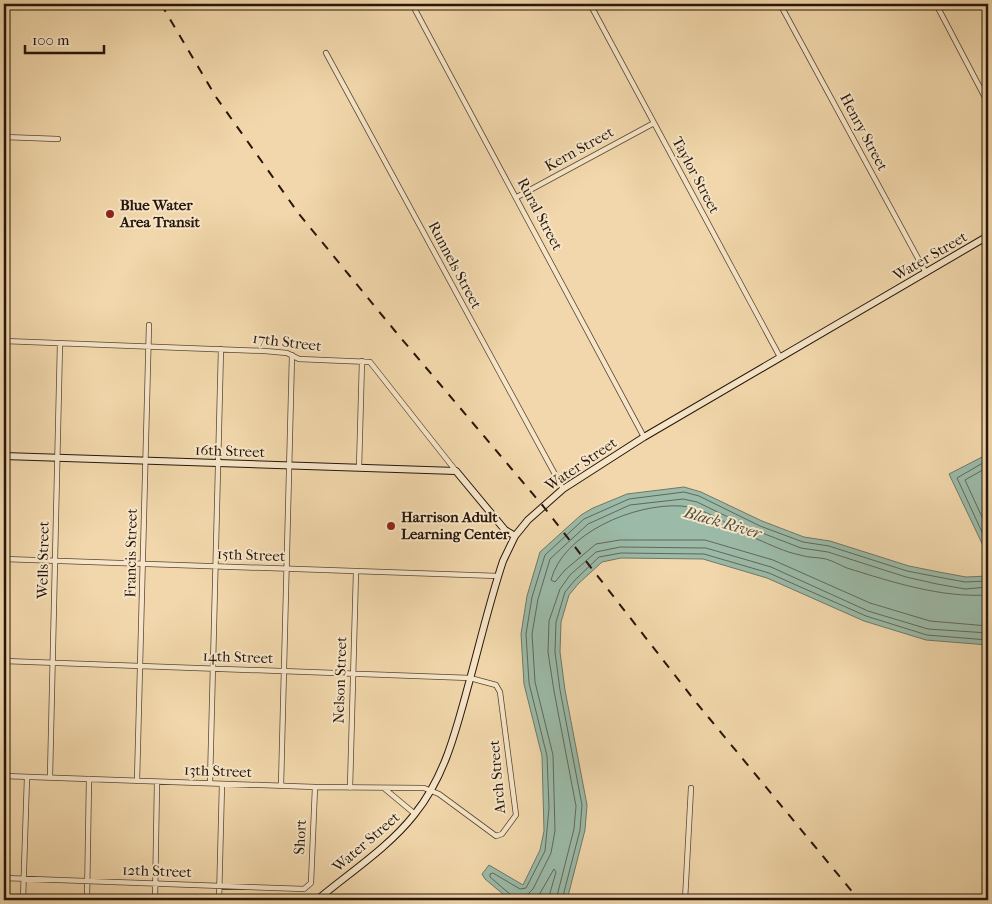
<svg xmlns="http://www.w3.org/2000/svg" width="992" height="904" font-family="'IM FELL French Canon',serif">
<rect width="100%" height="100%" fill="#f1d7ab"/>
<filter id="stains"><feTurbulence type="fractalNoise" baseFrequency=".004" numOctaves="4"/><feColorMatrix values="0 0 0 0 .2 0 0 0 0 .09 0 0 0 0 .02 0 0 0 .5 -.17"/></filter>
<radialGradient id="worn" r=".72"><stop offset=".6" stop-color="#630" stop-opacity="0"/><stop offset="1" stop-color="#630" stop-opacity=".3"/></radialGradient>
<!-- water -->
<path fill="#9bbaa8" stroke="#6d7869" d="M988 454V556L949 474Z
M684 487 701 492 762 521 804 537 830 541 909 566 939 572 966 577 988 576V645L926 640 864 621 767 578 703 559 621 558 602 562 578 584 569 595 561 622 560 652 565 690 587 805 585 830 567 900H510L485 879 482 874 489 865 523 885 540 850 544 831 542 756 524 684 521 634 527 596 540 552 581 515 593 508 627 494Z"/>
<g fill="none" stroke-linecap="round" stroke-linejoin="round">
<!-- shore -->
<path stroke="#616859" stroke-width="1" d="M988 460 957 478 988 545
M988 467 965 480 988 530
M988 595C941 598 892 582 847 568 840 565 833 561 826 559 818 557 808 558 800 555 785 552 771 545 757 539 733 529 708 508 681 506 635 503 563 533 551 580L555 582 565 570 596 544 620 540H705L773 560 870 603 930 621 988 626
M512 900 511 895 490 877V874L493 873 520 889 526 888 545 851 549 808 547 756 529 683 526 634 532 597 545 555 584 519 629 499 684 492 699 496 760 526 803 542 829 546 907 571 938 577 965 582 988 581
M519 900 520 896 528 894 533 889 551 853 555 831 553 755 535 682 532 634 538 599 550 559 588 524 630 505 683 499 697 502 757 531 801 548 828 552 906 577 937 584 965 589 988 587
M533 900 539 895 554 869 556 872 548 900
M556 900 574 829 576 806 554 691 548 652 549 621 560 589 570 575 596 552 620 547 706 548 771 567 868 611 928 629 988 633
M562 900 580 830 582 805 560 690 555 652 556 622 565 592 575 580 599 557 621 553 704 554 769 573 866 616 927 635 988 640"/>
<!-- street casing -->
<g stroke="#5a4632" stroke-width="6">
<path id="street" d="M412 4 644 437
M590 4 780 357
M780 4 926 273
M936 4 988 103
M326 53 563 489
M4 137 58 139
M517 197 654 123
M4 341 265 351 287 353 299 359 370 362 456 471
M359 468 362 361
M4 559 498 576
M4 661 470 678 496 685 500 692 516 815 502 834 496 836 439 794 424 788 315 787 4 776
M50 777 60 343
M137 781 149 325
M210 783 221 349
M281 786 292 355
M350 788 356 572
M385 789 415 814
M4 878 304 889 311 883 315 787
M23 900 27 777
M87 900 89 779
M155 900 157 782
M219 900 222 784
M685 900 691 788"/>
</g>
<!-- secondary casing -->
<g stroke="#27160a" stroke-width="8">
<path id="secondary" d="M4 20 7 4
M4 456 456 471 505 530 515 536
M317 900C349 873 388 848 414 815 444 778 455 734 467 690 479 647 489 603 503 561L515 536 528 520 563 489 644 437 988 236"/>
</g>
<!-- street -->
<use href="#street" stroke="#f6e5c8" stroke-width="4.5"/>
<!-- secondary -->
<use href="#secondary" stroke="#f6e5c8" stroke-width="6"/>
<!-- rail -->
<path stroke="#27160a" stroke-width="2" stroke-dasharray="9 9" stroke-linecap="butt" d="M161 4 216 97 299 214 395 331 543 506 695 701 859 900"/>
</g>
<!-- markers -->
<g fill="#8f2418" stroke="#f6e5c8" stroke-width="2">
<circle cx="110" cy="214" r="5"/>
<circle cx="391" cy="526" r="5"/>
</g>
<g text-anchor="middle" stroke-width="4" stroke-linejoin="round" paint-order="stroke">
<!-- street labels -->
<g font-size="15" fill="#27160a" stroke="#f6e5c8">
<text transform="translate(864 132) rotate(62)" y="5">Henry Street</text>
<text transform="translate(579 149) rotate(-29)" y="5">Kern Street</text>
<text transform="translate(696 175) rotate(62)" y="5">Taylor Street</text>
<text transform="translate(540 214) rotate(62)" y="5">Rural Street</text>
<text transform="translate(930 256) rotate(-30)" y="5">Water Street</text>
<text transform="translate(455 265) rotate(62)" y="5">Runnels Street</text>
<text transform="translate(287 342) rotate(7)" y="5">17th Street</text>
<text transform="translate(230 451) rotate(2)" y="5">16th Street</text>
<text transform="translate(581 464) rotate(-34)" y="5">Water Street</text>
<text transform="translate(131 553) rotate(-89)" y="5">Francis Street</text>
<text transform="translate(251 555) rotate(2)" y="5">15th Street</text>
<text transform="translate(43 560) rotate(-89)" y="5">Wells Street</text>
<text transform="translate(238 657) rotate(2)" y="5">14th Street</text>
<text transform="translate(340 680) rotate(-88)" y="5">Nelson Street</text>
<text transform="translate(218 771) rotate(2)" y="5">13th Street</text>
<text transform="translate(497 777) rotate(-95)" y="5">Arch Street</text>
<text transform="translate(300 837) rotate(-87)" y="5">Short</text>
<text transform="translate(366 842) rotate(-41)" y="5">Water Street</text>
<text transform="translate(157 871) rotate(2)" y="5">12th Street</text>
</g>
<!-- poi labels -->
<g font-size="15" font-weight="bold" fill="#27160a" stroke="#f6e5c8" text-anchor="start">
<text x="120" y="210">Blue Water<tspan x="120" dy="17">Area Transit</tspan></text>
<text x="401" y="522">Harrison Adult<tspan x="401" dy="17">Learning Center</tspan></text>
</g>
<!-- water labels -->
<g font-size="16" font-style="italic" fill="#504f41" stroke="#f6e5c8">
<text transform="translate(723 522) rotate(16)" y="6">Black River</text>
</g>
</g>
<!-- margin -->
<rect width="992" height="904" fill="none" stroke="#f1d7ab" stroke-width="20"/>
<rect x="5" y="5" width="982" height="894" fill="none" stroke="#27160a" stroke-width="2.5"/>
<rect x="10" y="10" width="972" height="884" fill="none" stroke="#27160a"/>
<!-- scale -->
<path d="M25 45v8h79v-8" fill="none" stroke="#27160a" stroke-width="2.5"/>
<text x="32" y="45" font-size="15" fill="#27160a" stroke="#f6e5c8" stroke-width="4" paint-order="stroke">100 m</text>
<rect width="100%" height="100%" filter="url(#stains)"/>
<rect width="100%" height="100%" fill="url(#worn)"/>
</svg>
